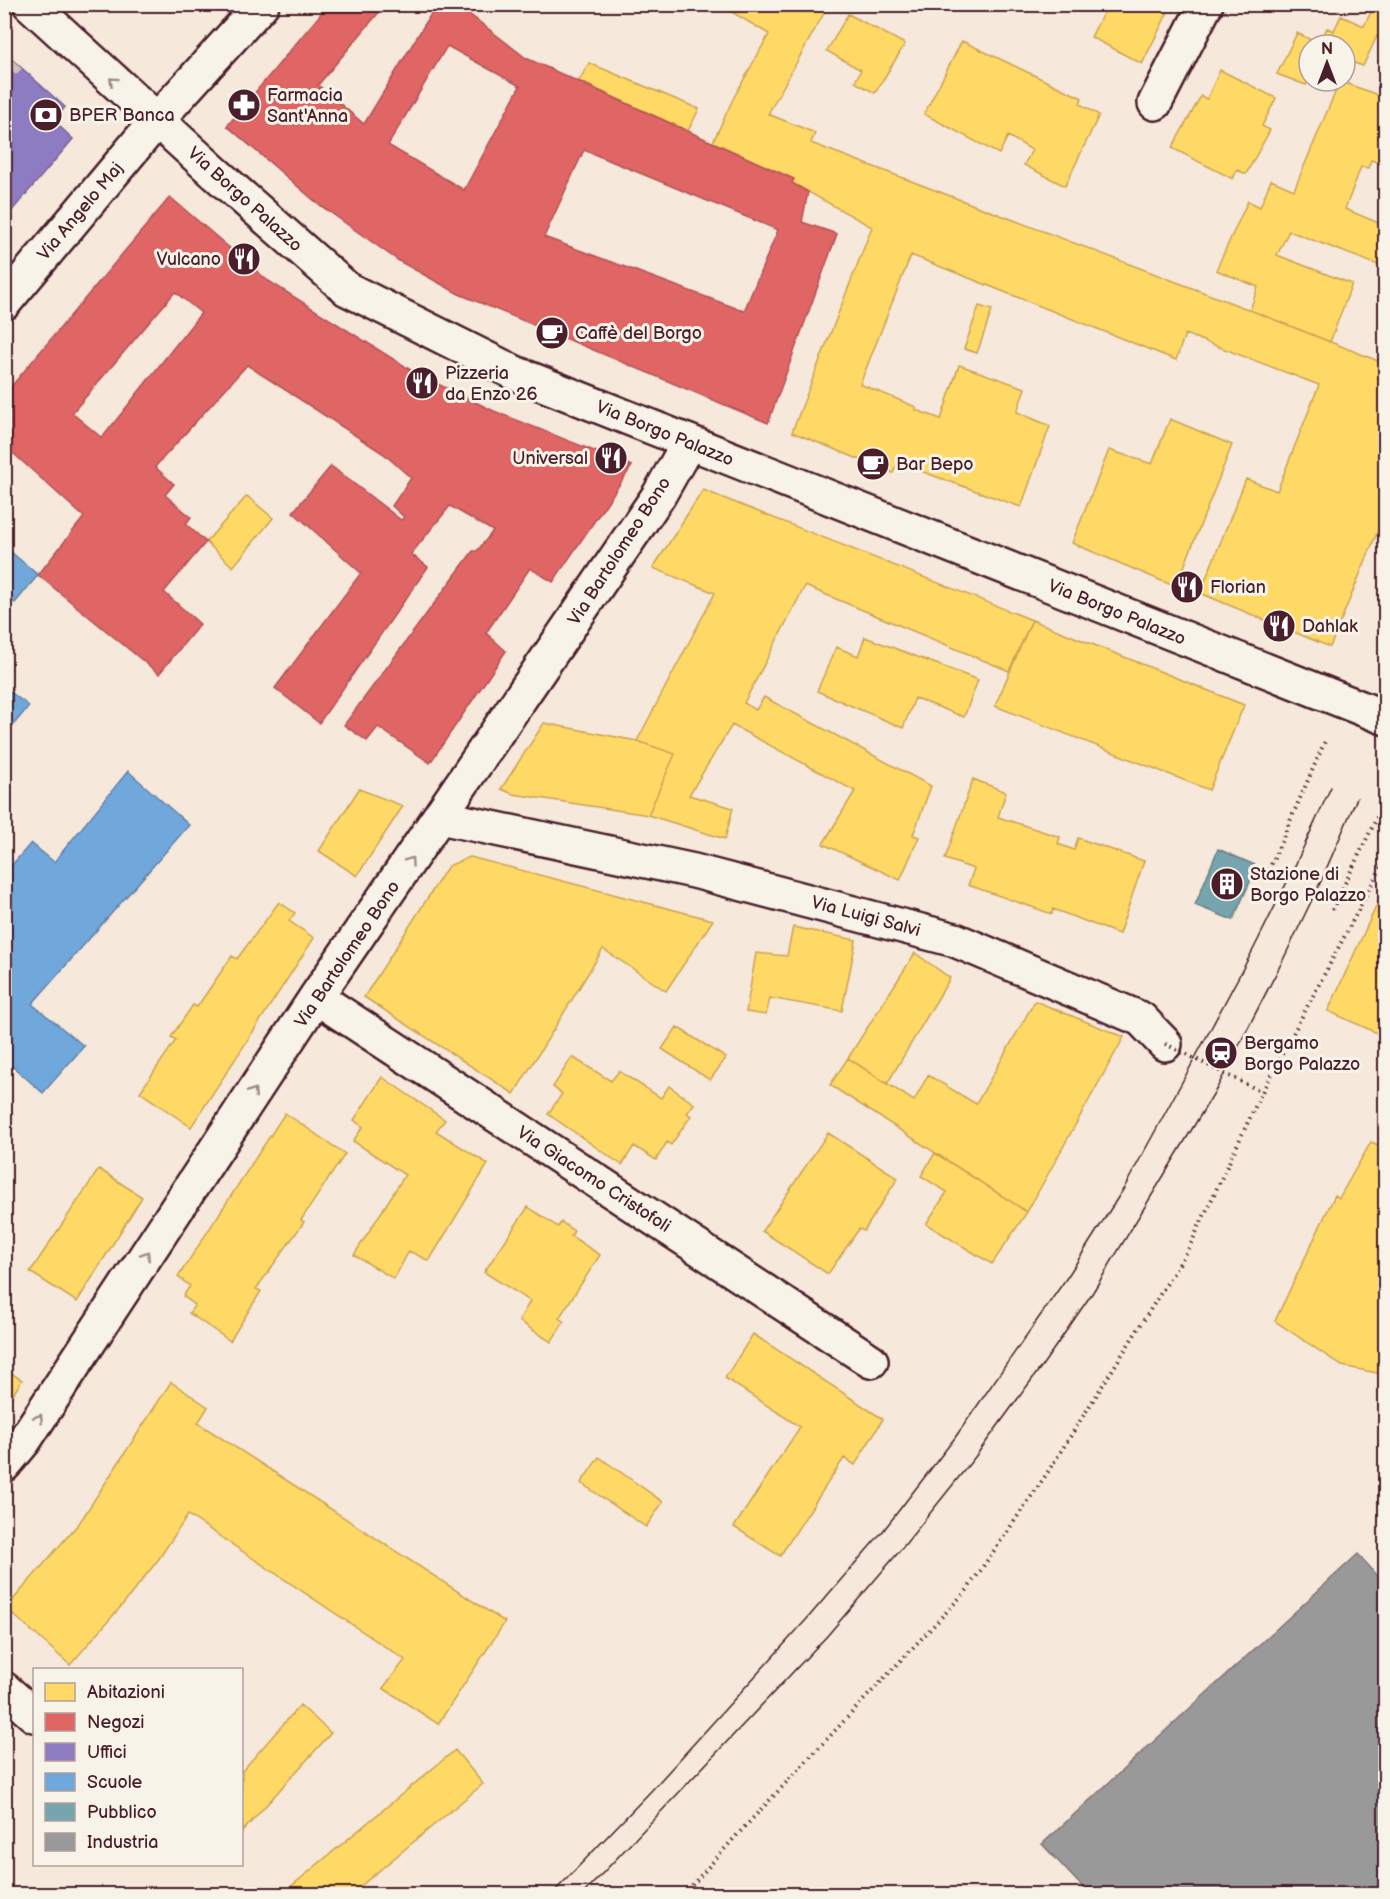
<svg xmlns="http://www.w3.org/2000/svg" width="1390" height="1899" font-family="'Balsamiq Sans',sans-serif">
<rect width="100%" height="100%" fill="#f6e8da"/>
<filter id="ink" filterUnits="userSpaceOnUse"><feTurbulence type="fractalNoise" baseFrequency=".0167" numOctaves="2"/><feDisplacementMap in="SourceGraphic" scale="12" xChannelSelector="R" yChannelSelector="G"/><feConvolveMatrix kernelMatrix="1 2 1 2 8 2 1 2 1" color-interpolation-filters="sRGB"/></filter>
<g filter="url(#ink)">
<!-- homes -->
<path fill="#ffd966" stroke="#c9a154" stroke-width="1.5" d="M727 4H829L768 114 815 133 811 143 1250 310 1386 364V511L1330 647 1200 593 1246 479 1277 491 1319 385 1185 334 1176 360 911 255 860 384 916 407V410L941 419 959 365 1025 388 1017 412 1050 426 1021 507 898 463 893 473 792 432 872 227 792 183 794 179 713 142 733 99 769 34 725 8Z
M1108 4H1172L1142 64 1091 37Z
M1375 4H1386V40L1377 36 1363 66 1354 63 1350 71 1345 69V45H1327L1341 16 1364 26Z
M848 14 905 44 875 93 855 82 861 70 827 51Z
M1327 28 1334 31 1327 45H1309V80L1306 85 1277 74 1297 33 1319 44Z
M962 41 1082 98 1080 104 1099 115 1065 186 1024 165 1032 150 1008 136 999 154 924 114Z
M589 63 699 109 688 131 579 81Z
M1220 70 1276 98 1262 126 1270 130 1246 174 1237 170 1233 179 1172 148 1201 96 1207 99Z
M1340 81 1386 98V165L1371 160 1368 168 1361 167 1345 209 1386 226V268L1289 231 1277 255 1352 284 1330 342 1250 310 1258 287 1216 270 1248 201 1260 207 1271 180 1294 190Z
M979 306 992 310 977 353 964 349Z
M1170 419 1232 445 1176 587 1072 543 1109 450 1152 464Z
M703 490 1032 620 1009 671 805 586 744 703 756 710 764 697 931 786 913 835 919 837 900 880 823 844 855 791 732 725 689 795 733 808 725 839 648 815 675 754 637 741 715 593 653 568Z
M247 496 273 518 233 567 206 542Z
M1032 620 1244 705 1209 790 995 706Z
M865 637 978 680 964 717 915 698 903 728 817 691 836 647 858 656Z
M544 723 637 741 675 754 648 815 513 794 501 789Z
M973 779 1006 792 998 817 1060 837 1058 844 1074 850 1078 838 1144 861 1119 934 1053 909 1052 914 968 885 974 869 945 859Z
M359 789 403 806 357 876 319 851Z
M470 857 709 919 713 920 666 991 603 949 514 1094 364 997 448 866Z
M1386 885V1037L1328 1011Z
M279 902 295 913 289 921 314 938 191 1127 140 1092 176 1040 171 1037 193 1005 197 1007 232 956 237 959Z
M793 927 856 940 842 1011 770 998 766 1015 746 1012 756 953 787 956Z
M915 953 950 978 887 1084 848 1058Z
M1035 1001 1124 1037 1027 1212 830 1085 848 1058 914 1101 928 1075 976 1104Z
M677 1027 726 1058 710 1080 662 1049Z
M572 1057 611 1081 619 1071 661 1098 669 1086 694 1104 687 1113 691 1116 671 1145 667 1142 656 1160 634 1146 622 1165 548 1114 562 1094 553 1087Z
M382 1077 445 1120 436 1131 488 1164 429 1261 409 1251 394 1279 354 1255 405 1175 353 1141 363 1127 354 1120Z
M285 1113 345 1154 301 1220 304 1222 256 1289 261 1291 230 1341 189 1313 195 1305 183 1296 190 1286 178 1277Z
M828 1133 898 1178 864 1231 859 1229 828 1274 762 1231Z
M1371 1142 1386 1148V1365L1377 1373 1342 1366 1275 1321 1335 1195 1339 1198Z
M935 1153 1027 1212 992 1264 926 1224 947 1192 921 1176Z
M99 1169 142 1197 77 1302 30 1272Z
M528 1207 558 1227 561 1222 574 1231 571 1236 600 1255 559 1318 564 1322 551 1342 519 1321 530 1301 484 1272Z
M753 1334 883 1419 855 1465 844 1458 780 1556 734 1527 800 1427 725 1378Z
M4 1369 22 1380 4 1409Z
M171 1382 208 1407 198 1423 505 1622 438 1724 383 1688 405 1660 188 1515 158 1560 124 1603 70 1665 6 1608 80 1522Z
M599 1457 663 1502 646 1527 581 1483Z
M300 1705 331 1733 242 1832V1771Z
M455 1750 483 1784 351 1894H282Z"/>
<!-- shops -->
<path fill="#e06666" stroke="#b35154" stroke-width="1.5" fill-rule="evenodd" d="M329 4H386L318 85 364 124 437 4H456L526 58 794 179 792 183 808 192 802 222 837 234 768 423 459 294 399 261 317 203 227 126ZM447 46 520 86 464 190 388 145ZM584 150 778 230 744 311 544 237Z
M170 197 267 280 417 374 494 411 632 466 553 582 530 568 486 633 506 651 430 763 378 727 367 741 344 725 473 551H477L493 531 450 506 411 554 428 567 319 723 275 688 361 573 293 512 331 466 401 520 404 517 392 506 411 478 384 454 247 365 155 467 174 484 165 495 191 517 186 524 206 542 164 592 200 624 159 674 38 575 84 517 4 445V395ZM175 292 201 313 102 438 72 413Z"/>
<!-- offices -->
<path fill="#8e7cc3" stroke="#7a6095" stroke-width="1.5" d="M4 52 65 107 54 121 73 139 4 220Z"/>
<!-- schools -->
<path fill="#6fa8dc" stroke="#647fa7" stroke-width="1.5" d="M4 546 38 575 15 603 4 594Z
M4 687 29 706 4 736Z
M128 771 189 825 32 1004 84 1046 43 1093 4 1059V874L31 843 54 862Z"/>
<!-- public -->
<path fill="#76a5af" stroke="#697d87" stroke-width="1.5" d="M1218 849 1257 866 1233 920 1195 905Z"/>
<!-- industry -->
<path fill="#999" stroke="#817478" stroke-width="1.5" d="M1358 1554 1386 1585V1894H1089L1042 1844Z"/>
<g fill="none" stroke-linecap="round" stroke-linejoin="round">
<!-- street-tunnel -->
<path stroke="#d4c0b7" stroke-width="33" stroke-dasharray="33 16" stroke-linecap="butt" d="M4 63 10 57"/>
<!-- street casing -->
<g stroke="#4a1f2b" stroke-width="38">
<path id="street" d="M1155 103 1206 4
M440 817 694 871 955 940 1141 1019 1165 1044
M316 997 871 1361
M4 1465 24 1441 316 997 659 495 689 442
M4 1689 34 1715"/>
</g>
<!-- secondary casing -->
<g stroke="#4a1f2b" stroke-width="38">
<path id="secondary" d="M30 4 214 172 347 289 515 373 1386 718
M4 303 157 120 262 4"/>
</g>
<!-- path -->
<path stroke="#4a1f2b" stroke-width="4" stroke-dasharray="1.5 4.5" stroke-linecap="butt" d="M1264 881 1326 739
M1332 910 1386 799
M684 1894 738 1834 967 1590 1046 1475 1188 1250 1262 1092 1386 858"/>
<!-- street -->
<use href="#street" stroke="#f7f3e8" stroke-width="33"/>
<!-- secondary -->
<use href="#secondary" stroke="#f7f3e8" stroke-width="33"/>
<!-- tram -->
<path stroke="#4a1f2b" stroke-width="1.5" d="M552 1894 651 1791 806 1620 883 1531 954 1439 1068 1276 1124 1188 1187 1073 1254 948 1293 870 1331 787
M583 1894 827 1636 903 1547 975 1457 1044 1363 1093 1292 1217 1088 1283 960 1321 881 1357 798"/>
<!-- path-bridge -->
<path stroke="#4a1f2b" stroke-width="4" stroke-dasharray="1.5 4.5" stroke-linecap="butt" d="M1165 1044 1262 1092"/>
</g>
<!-- one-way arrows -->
<defs><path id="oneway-chevron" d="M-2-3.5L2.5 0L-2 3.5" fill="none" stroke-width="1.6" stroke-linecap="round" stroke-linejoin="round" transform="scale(1.5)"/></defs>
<g stroke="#a0898a">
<use href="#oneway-chevron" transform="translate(113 81) rotate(-138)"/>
<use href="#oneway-chevron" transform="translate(410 861) rotate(-55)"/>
<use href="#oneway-chevron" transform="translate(253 1092) rotate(-57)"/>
<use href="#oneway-chevron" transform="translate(146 1255) rotate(-57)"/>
<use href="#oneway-chevron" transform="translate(39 1418) rotate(-57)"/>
</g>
</g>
<!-- icons -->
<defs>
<g id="pharmacy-disc" transform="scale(1.725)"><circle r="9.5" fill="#4a1f2b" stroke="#f7f3e8"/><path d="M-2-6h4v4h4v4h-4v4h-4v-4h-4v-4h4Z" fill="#fff"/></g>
<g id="bank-disc" transform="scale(1.725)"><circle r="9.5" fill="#4a1f2b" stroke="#f7f3e8"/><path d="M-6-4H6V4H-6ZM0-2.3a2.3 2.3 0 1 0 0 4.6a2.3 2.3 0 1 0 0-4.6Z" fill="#fff"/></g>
<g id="restaurant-disc" transform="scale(1.725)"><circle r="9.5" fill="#4a1f2b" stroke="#f7f3e8"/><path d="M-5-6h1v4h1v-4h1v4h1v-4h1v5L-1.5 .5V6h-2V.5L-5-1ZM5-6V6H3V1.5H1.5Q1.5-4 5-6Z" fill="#fff"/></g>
<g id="cafe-disc" transform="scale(1.725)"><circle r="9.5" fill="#4a1f2b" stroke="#f7f3e8"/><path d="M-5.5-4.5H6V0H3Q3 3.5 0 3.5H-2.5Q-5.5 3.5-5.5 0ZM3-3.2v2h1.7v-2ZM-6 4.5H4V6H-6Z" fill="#fff"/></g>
<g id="building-disc" transform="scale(1.725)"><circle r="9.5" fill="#4a1f2b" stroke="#f7f3e8"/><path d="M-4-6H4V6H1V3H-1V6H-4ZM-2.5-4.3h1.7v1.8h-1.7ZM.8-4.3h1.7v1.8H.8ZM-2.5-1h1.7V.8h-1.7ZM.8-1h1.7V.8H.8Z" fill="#fff"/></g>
<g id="station-disc" transform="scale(1.725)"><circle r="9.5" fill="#4a1f2b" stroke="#f7f3e8"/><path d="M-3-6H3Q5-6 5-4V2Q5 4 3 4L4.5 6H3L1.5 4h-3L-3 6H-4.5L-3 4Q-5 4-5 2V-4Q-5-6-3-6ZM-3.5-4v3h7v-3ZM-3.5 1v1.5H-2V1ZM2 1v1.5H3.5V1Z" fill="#fff"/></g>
</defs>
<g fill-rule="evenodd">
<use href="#pharmacy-disc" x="244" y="105"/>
<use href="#bank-disc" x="46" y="115"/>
<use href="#restaurant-disc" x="244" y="259"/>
<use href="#cafe-disc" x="552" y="333"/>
<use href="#restaurant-disc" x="422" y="383"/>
<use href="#restaurant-disc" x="611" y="458"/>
<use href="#cafe-disc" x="873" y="464"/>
<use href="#restaurant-disc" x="1187" y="587"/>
<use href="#restaurant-disc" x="1279" y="626"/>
<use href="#building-disc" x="1227" y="884"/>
<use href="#station-disc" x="1221" y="1053"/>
</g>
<g text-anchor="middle" stroke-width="6" stroke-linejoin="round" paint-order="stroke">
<!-- poi labels -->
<g font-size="18" fill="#4a1f2b" stroke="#f7f3e8" text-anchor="start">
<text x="267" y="101">Farmacia<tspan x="267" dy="21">Sant'Anna</tspan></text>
<text x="69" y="121">BPER Banca</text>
<text x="221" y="265" text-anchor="end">Vulcano</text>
<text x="575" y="339">Caffè del Borgo</text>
<text x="445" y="379">Pizzeria<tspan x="445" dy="21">da Enzo 26</tspan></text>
<text x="588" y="464" text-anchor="end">Universal</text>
<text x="896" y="470">Bar Bepo</text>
<text x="1210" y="593">Florian</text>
<text x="1302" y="632">Dahlak</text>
<text x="1250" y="880">Stazione di<tspan x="1250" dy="21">Borgo Palazzo</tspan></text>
<text x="1244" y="1049">Bergamo<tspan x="1244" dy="21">Borgo Palazzo</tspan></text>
</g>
<!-- street labels -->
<g font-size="18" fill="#4a1f2b" stroke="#f7f3e8">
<text transform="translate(245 199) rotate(42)" y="6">Via Borgo Palazzo</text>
<text transform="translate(80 211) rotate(-50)" y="6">Via Angelo Maj</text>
<text transform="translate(665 433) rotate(22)" y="6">Via Borgo Palazzo</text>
<text transform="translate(619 551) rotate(-57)" y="6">Via Bartolomeo Bono</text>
<text transform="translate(1117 612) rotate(22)" y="6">Via Borgo Palazzo</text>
<text transform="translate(866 916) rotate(15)" y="6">Via Luigi Salvi</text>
<text transform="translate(347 954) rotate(-56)" y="6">Via Bartolomeo Bono</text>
<text transform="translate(594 1179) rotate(33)" y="6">Via Giacomo Cristofoli</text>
</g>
</g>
<!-- margin -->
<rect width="1390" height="1899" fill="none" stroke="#f7f3e8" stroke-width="24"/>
<rect x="12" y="12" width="1366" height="1875" fill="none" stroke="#4a1f2b" stroke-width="2" filter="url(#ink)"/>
<!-- legend -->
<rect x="33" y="1668" width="210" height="198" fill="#f7f3e8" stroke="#b29e9c" stroke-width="1.5"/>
<rect x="45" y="1683" width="30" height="18" fill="#ffd966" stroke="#b29e9c" stroke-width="1.5"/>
<text x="87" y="1698" font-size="18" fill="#4a1f2b">Abitazioni</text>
<rect x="45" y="1713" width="30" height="18" fill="#e06666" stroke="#b29e9c" stroke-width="1.5"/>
<text x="87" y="1728" font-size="18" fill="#4a1f2b">Negozi</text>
<rect x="45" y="1743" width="30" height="18" fill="#8e7cc3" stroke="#b29e9c" stroke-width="1.5"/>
<text x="87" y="1758" font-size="18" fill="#4a1f2b">Uffici</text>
<rect x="45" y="1773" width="30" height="18" fill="#6fa8dc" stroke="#b29e9c" stroke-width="1.5"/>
<text x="87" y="1788" font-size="18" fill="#4a1f2b">Scuole</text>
<rect x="45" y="1803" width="30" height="18" fill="#76a5af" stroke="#b29e9c" stroke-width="1.5"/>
<text x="87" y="1818" font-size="18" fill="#4a1f2b">Pubblico</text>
<rect x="45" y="1833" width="30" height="18" fill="#999999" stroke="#b29e9c" stroke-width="1.5"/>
<text x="87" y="1848" font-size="18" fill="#4a1f2b">Industria</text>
<!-- north arrow -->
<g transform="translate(1327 63)"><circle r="28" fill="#f7f3e8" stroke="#b29e9c" stroke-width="1.5"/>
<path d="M0-4.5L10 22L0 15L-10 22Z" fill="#4a1f2b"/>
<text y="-9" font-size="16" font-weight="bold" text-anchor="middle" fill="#4a1f2b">N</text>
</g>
</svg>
